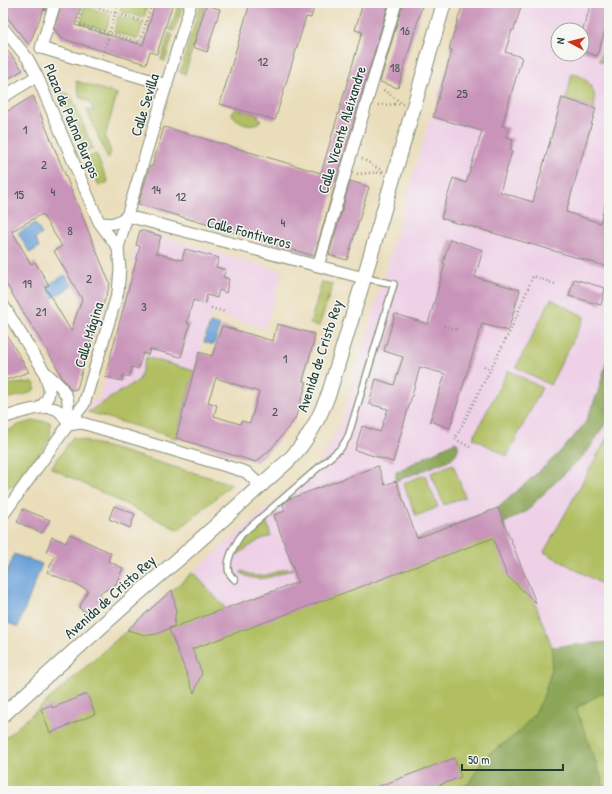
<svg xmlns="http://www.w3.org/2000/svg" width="612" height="794" font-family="'Patrick Hand',sans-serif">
<rect width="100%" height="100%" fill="#f6f6f2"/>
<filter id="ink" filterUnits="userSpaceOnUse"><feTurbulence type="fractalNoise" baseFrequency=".025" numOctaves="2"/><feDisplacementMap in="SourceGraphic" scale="8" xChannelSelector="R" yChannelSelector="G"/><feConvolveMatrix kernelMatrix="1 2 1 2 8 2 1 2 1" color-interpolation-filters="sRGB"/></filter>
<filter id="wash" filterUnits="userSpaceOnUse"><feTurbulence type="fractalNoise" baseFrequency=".012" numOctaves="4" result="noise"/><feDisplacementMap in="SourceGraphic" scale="16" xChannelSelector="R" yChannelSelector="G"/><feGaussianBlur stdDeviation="0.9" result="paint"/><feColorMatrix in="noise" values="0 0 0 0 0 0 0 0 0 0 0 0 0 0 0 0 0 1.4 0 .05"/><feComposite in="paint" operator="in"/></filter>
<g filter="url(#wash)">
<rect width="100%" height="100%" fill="#eaddba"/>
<!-- built -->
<path fill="#eed0e7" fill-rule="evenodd" d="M522 3H532L540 5 541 3H609V689L552 647 530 588 226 609 193 572 311 470 321 459 328 449 338 429 344 414 430 117 433 118 452 51 449 49 456 26 508 41 514 30ZM558 30H582V54H558Z
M140 230 282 271 265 328 211 313 194 371 139 380 88 412 91 402 99 398 105 377 135 263 131 261Z"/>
<!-- green -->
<path fill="#b1bf62" stroke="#687e4b" d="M122 3H148L144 18 120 11Z
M201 3H206L185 74 180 73Z
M178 6 182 7 174 31 170 30Z
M85 7 111 14 106 30 81 23Z
M118 16 143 23 138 39 114 32Z
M609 27V65L599 61Z
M169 33 173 35 165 61 161 60Z
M571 74C588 75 598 92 594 108L566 99 571 78Z
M76 81 117 94 105 137 111 152 108 159 87 110 94 111 89 101 80 98Z
M63 93 69 94 72 98 93 148 85 151 60 94Z
M237 109 257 115 261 120C254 129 237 123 232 114L233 111Z
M96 154 108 182 99 186 87 158Z
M322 282 333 284 319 326 310 324Z
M551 299 585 317 550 385 516 367Z
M146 357 194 371 176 438 88 412 139 380Z
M508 370 542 388 507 456 473 438Z
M33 382 35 384 34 390C25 396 14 397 3 399V385Z
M34 421H41L50 422 51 437 21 481 15 486H8L3 489V435C12 427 22 423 34 421Z
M609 434V588L544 552Z
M73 437 232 484 179 530 51 468Z
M453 464 465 497 444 505 431 473Z
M425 475 438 507 416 516 403 483Z
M498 508 576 708 609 689V791H3V740L193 572 226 609Z
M266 519 271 536 259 540 238 554 235 552V550Z
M286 569H293C275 575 259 585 241 573L242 571C247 573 252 576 258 576 267 576 277 571 286 569Z"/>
<!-- forest -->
<path fill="#8ca658" stroke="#567246" d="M609 353V418L587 452 536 501 529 510 504 523 498 508 556 456 571 440 585 423 598 392Z
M455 442 458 444C459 452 455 456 449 460L396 481V472Z
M609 642V689L576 708 606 791H446L468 784 485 757 518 733 535 713 542 700 550 676 552 660V647Z"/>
<!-- water -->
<path fill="#6aa1d8" stroke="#446f86" d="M35 223 42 234 35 238 39 247 30 253 18 233Z
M65 275 72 286 53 298 46 286Z
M210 323 220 326 214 345 204 342Z
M14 554 42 564 18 627 3 621V583Z"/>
<g id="blocks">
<!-- building -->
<path fill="#c994ba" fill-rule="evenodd" d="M3 3H48L45 11 44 8 29 45 3 12Z
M62 3H82L75 25 143 45 155 3H173L157 54 150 52 146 64 60 38 54 28Z
M250 3H315L311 18 306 17 275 120 220 104Z
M363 3H389L314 256 138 204 150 166 152 167 164 127 321 173 362 32 355 30Z
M403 3H423L398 88 380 82Z
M463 3H522L514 30H512L505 52 522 57 502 126 509 128 506 137 513 139 510 150 512 151 500 192 533 202 562 98 596 108 566 212 600 223 606 202H609V267L459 223V224L441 218 453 178 466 183 482 131 433 117 452 50 449 49Z
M591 3H609V17L597 56 582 51V33Z
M206 5 220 9 207 52 193 47Z
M3 45 23 70 3 82Z
M33 96 110 284 86 356 77 389 71 390 67 383 63 379 54 362 3 279V114ZM42 214 62 246 54 251 82 299 71 331 45 287 49 285 35 262 31 264 12 231Z
M350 181 369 187 347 260 329 255Z
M140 230 161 236 156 253 182 260 185 249 219 258 216 267 226 270 223 277 229 279 226 293 219 290 217 298 207 295 205 304 193 300 187 323 190 324 181 357 150 349 148 355 143 353 138 369 132 367 129 377 123 375 122 381 105 377 140 246 136 245Z
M450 239 483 250 475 277 520 290 508 331 482 324 450 428 430 421 445 374 420 367 393 462 355 450 362 426 380 432 388 409 369 404 376 379 394 385 403 357 384 351 395 314 428 324 445 264 443 263Z
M574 279 605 288 601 305 569 296Z
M277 324 314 334V341L303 381 307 382 295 419 288 428 271 449 256 462 176 438 199 352 212 356 222 326 273 341ZM216 378 259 392 250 423 241 421 240 424 214 416 217 405 208 402Z
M3 329 29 372 3 381Z
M378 466 385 485 396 481 417 538 498 508 536 603 515 583 507 576 493 538 192 649 202 673 194 693 169 629 298 582 274 515 285 511 283 504 289 499Z
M114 506 135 514 130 528 109 519Z
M23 509 50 520 42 533 17 522Z
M70 534 111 553 108 561 123 568 116 584 99 594 104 599 88 613 79 608 88 590 47 572 55 556 46 552 52 537 66 543Z
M172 590 176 608 174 626 157 634 151 635H145L127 630Z
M87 694 95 714 50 733 41 709 51 705 52 708Z
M454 758 461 777 424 791H369V790Z"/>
</g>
</g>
<g filter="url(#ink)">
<use href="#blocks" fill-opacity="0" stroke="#848d77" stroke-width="1"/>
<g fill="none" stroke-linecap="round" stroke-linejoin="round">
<!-- service casing -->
<g stroke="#848d77" stroke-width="8">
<path id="service" d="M235 580C233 578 231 576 229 573 225 561 235 544 242 534L341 448 348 437 394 284 365 278"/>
</g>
<!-- minor casing -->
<g stroke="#848d77" stroke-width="13">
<path id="minor" d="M3 28 28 59 37 76 99 222 118 248
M41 48 167 85
M41 48 55 3
M3 97 37 76
M127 216 364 278
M99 222C112 225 116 224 127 216
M318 266 396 3
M3 305 44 371 61 387 67 397 68 402V425
M39 408C53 396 50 390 45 374
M3 418C15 414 44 404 56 409 62 412 65 418 68 424
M68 425 82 423 246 472 261 486
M3 515 68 425 84 404 118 292 120 269 118 248 127 216 191 3"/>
</g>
<!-- tertiary casing -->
<g stroke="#848d77" stroke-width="16">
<path id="tertiary" d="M3 715 133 598 182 556 289 460C308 440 319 419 329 393L364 278 444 3"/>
</g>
<!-- path -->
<path stroke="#848d77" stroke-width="2.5" stroke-dasharray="1 3" stroke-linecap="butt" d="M84 3 78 24 140 42 152 3
M84 4 146 22
M103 55 118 3
M378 105 403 104 382 89
M357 174 384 172 361 158
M211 308 225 312
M444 326 458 330
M484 366 491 370
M470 447 455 439 512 327 533 276 555 284"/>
<!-- service -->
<use href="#service" stroke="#fff" stroke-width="5.5"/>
<!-- minor -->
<use href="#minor" stroke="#fff" stroke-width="11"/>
<!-- tertiary -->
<use href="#tertiary" stroke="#fff" stroke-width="14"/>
</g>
</g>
<g text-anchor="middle" stroke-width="3" stroke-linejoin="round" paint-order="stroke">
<!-- number labels -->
<g font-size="13" fill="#4a5356">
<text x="405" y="35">16</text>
<text x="263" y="66">12</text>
<text x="395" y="72">18</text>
<text x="462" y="98">25</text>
<text x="25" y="134">1</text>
<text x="44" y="169">2</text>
<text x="156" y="194">14</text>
<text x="53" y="196">4</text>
<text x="19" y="199">15</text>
<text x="181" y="201">12</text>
<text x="283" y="227">4</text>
<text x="70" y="235">8</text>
<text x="89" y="283">2</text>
<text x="27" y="288">19</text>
<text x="144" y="311">3</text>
<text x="41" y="316">21</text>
<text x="285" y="363">1</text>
<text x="275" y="416">2</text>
</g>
<!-- street labels -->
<g font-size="15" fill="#1f3d34" stroke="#f6f6f2">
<text transform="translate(145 105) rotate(-73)" y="5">Calle Sevilla</text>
<text transform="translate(72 121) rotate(67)" y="5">Plaza de Palma Burgos</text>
<text transform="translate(342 130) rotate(-73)" y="5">Calle Vicente Aleixandre</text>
<text transform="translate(249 233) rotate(15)" y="5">Calle Fontiveros</text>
<text transform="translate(89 335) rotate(-73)" y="5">Calle Mágina</text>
<text transform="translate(320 356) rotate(-72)" y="5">Avenida de Cristo Rey</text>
<text transform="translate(110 597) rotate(-42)" y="5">Avenida de Cristo Rey</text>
</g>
</g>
<!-- margin -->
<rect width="612" height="794" fill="none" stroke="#f6f6f2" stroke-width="16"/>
<!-- north arrow -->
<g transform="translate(570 42) rotate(277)"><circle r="19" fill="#f6f6f2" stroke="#a0aca6"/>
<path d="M0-3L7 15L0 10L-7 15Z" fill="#c8321e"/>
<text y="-6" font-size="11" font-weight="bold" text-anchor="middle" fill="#1f3d34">N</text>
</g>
<!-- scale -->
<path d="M462 764v6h101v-6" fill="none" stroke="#1f3d34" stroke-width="2"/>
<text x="468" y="764" font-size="12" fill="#1f3d34" stroke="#f6f6f2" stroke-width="3" paint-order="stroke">50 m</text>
</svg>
